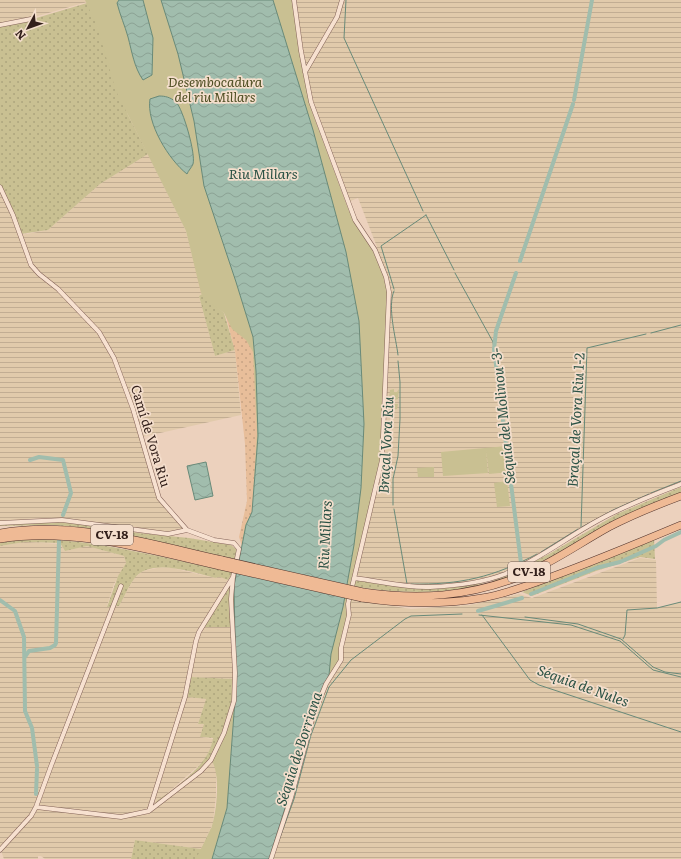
<svg xmlns="http://www.w3.org/2000/svg" width="681" height="859" font-family="Literata,serif">
<defs>
<pattern id="farmland-rules" width="6" height="5" patternUnits="userSpaceOnUse"><rect width="6" height="5" fill="#e1caab"/><path d="M0 2.5h6" fill="none" stroke="#c2ad93"/></pattern>
<pattern id="grass-dots" width="8" height="8" patternUnits="userSpaceOnUse"><rect width="8" height="8" fill="#c9c092"/><path d="M2 2h.1M6 6h.1" fill="none" stroke="#ada57d" stroke-width="1.8" stroke-linecap="round"/></pattern>
<pattern id="sand-dots" width="8" height="8" patternUnits="userSpaceOnUse"><rect width="8" height="8" fill="#e8be9a"/><path d="M2 2h.1M6 6h.1" fill="none" stroke="#c7a384" stroke-width="1.8" stroke-linecap="round"/></pattern>
<pattern id="water-waves" width="16" height="10" patternUnits="userSpaceOnUse"><rect width="16" height="10" fill="#a1bdad"/><path d="M0 5q4-4 8 0t8 0" fill="none" stroke="#8ba294"/></pattern>
</defs>
<rect width="100%" height="100%" fill="#ecd1bd"/>
<!-- farmland -->
<path fill="url(#farmland-rules)" d="M0 0H86L87 2 31 18 0 24Z
M295 0H342L337 16 305 70Z
M343 0H681V483L631 503 538 555 504 573 491 577 455 584 410 586 355 577 386 392 390 304 375 249 377 247 358 198 348 202 320 127 305 72 338 17Z
M148 154 186 231 202 294 199 296 215 356 235 350 241 415 142 437 120 370 104 337 31 265 21 235 48 230 100 184Z
M0 189 12 215 30 266 57 290 97 331 119 371 158 499 183 528 182 529 167 533 62 519 41 518 0 522Z
M25 542 60 544 65 551 87 546 124 556 126 563 114 584 107 606 112 607 33 812 0 848V546Z
M640 558 656 560 657 608 681 602V859H271L309 729 342 648 350 599 411 609 470 605 519 594 532 598Z
M157 568H172L215 578 220 577 228 580 201 627H232L234 679 191 677 187 697 206 699 198 724H205L200 737 213 739 212 746 205 760 170 791 154 803 153 807 121 818 149 812 202 772 212 760 216 767V796L213 823 201 849 135 840 131 859H45L41 856H38V859H4L1 851 35 814 114 607 119 606 134 578 143 571Z"/>
<!-- grass -->
<path fill="url(#grass-dots)" d="M87 3 93 13 128 115 148 154 100 184 48 230 21 234 0 186V25L33 19Z
M202 294 224 313 235 350 215 356 199 296Z
M681 487V493L522 572 491 583 494 580 505 576 549 554 617 514Z
M64 521 93 524 138 533 189 538 231 545 237 550 235 559 87 528 52 525 0 526V524Z
M29 539C99 539 165 559 233 572L228 580 220 577 215 578C194 572 149 557 134 579 128 587 124 598 119 606L107 607 118 576 126 563 124 556 87 546 65 551 60 543 25 542 0 546V542Z
M654 539 655 559 640 557 596 571 532 596 522 592Z
M232 578V627H203Z
M355 578 429 588 492 579C461 597 388 593 353 586Z
M191 677 234 679C232 711 224 746 201 770 187 784 168 795 153 807 156 799 164 796 171 791 188 777 210 761 213 738L200 737 204 724H198L206 699 187 697Z
M211 828 212 859H131L135 840 201 849Z"/>
<!-- sand -->
<path fill="url(#sand-dots)" d="M187 231 252 337 256 378 258 436 252 512 242 546 239 537 247 501 245 444 235 351 225 313 201 293Z"/>
<!-- park -->
<path fill="#c9c092" d="M85 0H293L299 50 313 114 349 211 373 251 384 277 388 294 380 459 340 659 325 683 269 859H196C201 848 210 835 213 822 217 807 220 774 212 761L225 736 235 704 236 650 233 602 234 585 240 558 245 525 252 512 257 433 253 352 246 340 232 329 224 313 205 299 201 293 186 231 116 91 97 26Z
M394 389V392H397L399 389 398 399 394 400V404H398L397 409 392 410 395 415 391 418 387 414 390 410 388 409 390 390Z
M507 446 509 472 489 474 486 450 488 473 443 476 441 452Z
M434 467V477H418L417 468Z
M507 481 510 506 497 507 494 483Z"/>
<!-- water -->
<path fill="url(#water-waves)" stroke="#698a79" d="M119 0H143L153 38 152 75 143 80C134 67 132 52 128 37 125 26 120 15 117 3Z
M161 0H273L313 130 346 252 359 321 364 424 361 488 354 545 343 607 331 654 329 675 317 699 307 726 296 773 269 859H212L227 808 236 686 234 586 246 525 252 512 258 436 256 371 253 337 236 282 204 186 194 121 178 54Z
M159 96C165 96 170 97 176 102 183 109 196 154 193 164 192 167 188 171 187 174 169 160 146 123 150 99Z
M206 462 213 496 195 500 187 466Z"/>
<g fill="none" stroke-linecap="round" stroke-linejoin="round">
<!-- stream -->
<path stroke="#698a79" stroke-width="1" d="M346 0 344 38 423 211
M426 215 454 270
M455 273 493 342 494 349
M394 289 381 246 426 215
M394 291C387 307 396 338 398 355
M651 333 681 325
M651 493 681 481
M393 505V479L398 456 400 419V382L398 361
M394 509 407 584
M581 527 587 348 646 334
M582 527 613 510 649 494
M541 552 578 529
M411 584C460 585 494 577 537 554
M479 615 571 625 620 641 653 670 681 677
M482 615 530 680 539 685 681 732
M525 617 578 624 621 639 653 667 665 672 681 674
M623 639 625 635 627 610 657 608 681 602
M278 843 294 799 311 735 329 687 351 660 405 619 411 616 462 614"/>
<!-- canal -->
<path stroke="#a1bdad" stroke-width="4" d="M574 100 592 0
M520 261 573 104
M516 273 496 331 494 349 521 563
M30 460 39 457 63 460 71 493 63 515
M521 569V572
M531 594 596 568 620 562 656 546 664 540 681 532
M0 600 15 611 24 637 25 711 32 728 37 766
M478 611 522 598
M25 657 29 651 50 648 55 645 56 643 59 540
M36 794 37 769"/>
<!-- street casing -->
<g stroke="#836257" stroke-width="5">
<path id="street" d="M0 25 31 19
M305 72 337 17 342 0
M0 187 13 215 31 265 39 274 58 289 99 332 114 358 133 409 159 498 187 530 214 540 234 543 239 549 233 577 231 599 235 673 234 701 224 733 211 760 201 771 149 811 121 817 36 807
M0 523 62 520 168 534 187 530
M354 578C380 581 404 588 430 587 454 586 482 583 505 574 538 560 566 538 597 521 624 506 652 495 681 484
M149 811 185 697 196 641 199 632 233 577
M0 850 31 816 36 807 51 766 121 586
M271 859 291 798 313 716 326 684 341 660V648L349 615 348 604 382 460 389 292 386 277 375 250 355 220 311 102 301 51 294 0"/>
</g>
<!-- primary casing -->
<g stroke="#50332c" stroke-width="8">
<path id="primary" d="M0 533C75 520 150 544 222 560
M0 539C74 527 148 550 220 566
M363 592C418 600 468 597 521 576 552 563 580 543 609 527 632 515 657 505 681 496
M362 598C402 604 442 605 482 598 506 594 529 585 551 577 595 561 638 543 681 525"/>
</g>
<!-- street -->
<use href="#street" stroke="#f7e1d0" stroke-width="4"/>
<!-- primary -->
<use href="#primary" stroke="#efba95" stroke-width="7"/>
<!-- primary-bridge casing -->
<g stroke="#50332c" stroke-width="8" stroke-linecap="butt">
<path id="primary-bridge" d="M222 560 363 592
M220 566 362 598"/>
</g>
<!-- primary-bridge -->
<use href="#primary-bridge" stroke="#efba95" stroke-width="7"/>
</g>
<g text-anchor="middle" stroke-width="3.5" stroke-linejoin="round" paint-order="stroke">
<!-- shield labels -->
<g fill="#f4decc" stroke="#6d5950" stroke-width="1">
<rect x="91" y="525" width="42" height="20" rx="3"/>
<rect x="508" y="562" width="42" height="20" rx="3"/>
</g>
<g font-size="12" font-weight="bold" fill="#33201b">
<text x="112" y="539">CV-18</text>
<text x="529" y="576">CV-18</text>
</g>
<!-- park labels -->
<g font-size="13" font-style="italic" fill="#4e4e23" stroke="#f4decc">
<text x="215" y="87">Desembocadura<tspan x="215" dy="15">del riu Millars</tspan></text>
</g>
<!-- street labels -->
<g font-size="13" fill="#33201b" stroke="#f4decc">
<text transform="translate(151 436) rotate(73)" y="5">Camí de Vora Riu</text>
</g>
<!-- water labels -->
<g font-size="14" font-style="italic" fill="#2b5245" stroke="#f4decc">
<text x="263" y="179">Riu Millars</text>
<text transform="translate(503 416) rotate(-96)" y="5">Séquia del Molinou -3-</text>
<text transform="translate(576 420) rotate(-87)" y="5">Braçal de Vora Riu 1-2</text>
<text transform="translate(386 445) rotate(-87)" y="5">Braçal Vora Riu</text>
<text transform="translate(325 535) rotate(-87)" y="5">Riu Millars</text>
<text transform="translate(583 686) rotate(20)" y="5">Séquia de Nules</text>
<text transform="translate(299 749) rotate(-72)" y="5">Séquia de Borriana</text>
</g>
</g>
<!-- north arrow -->
<g transform="translate(28 28) rotate(229)" stroke="#f4decc" stroke-width="3" paint-order="stroke">
<path d="M0-3L7 15L0 10L-7 15Z" fill="#33201b"/>
<text y="-6" font-size="11" font-weight="bold" text-anchor="middle" fill="#33201b">N</text>
</g>
</svg>
